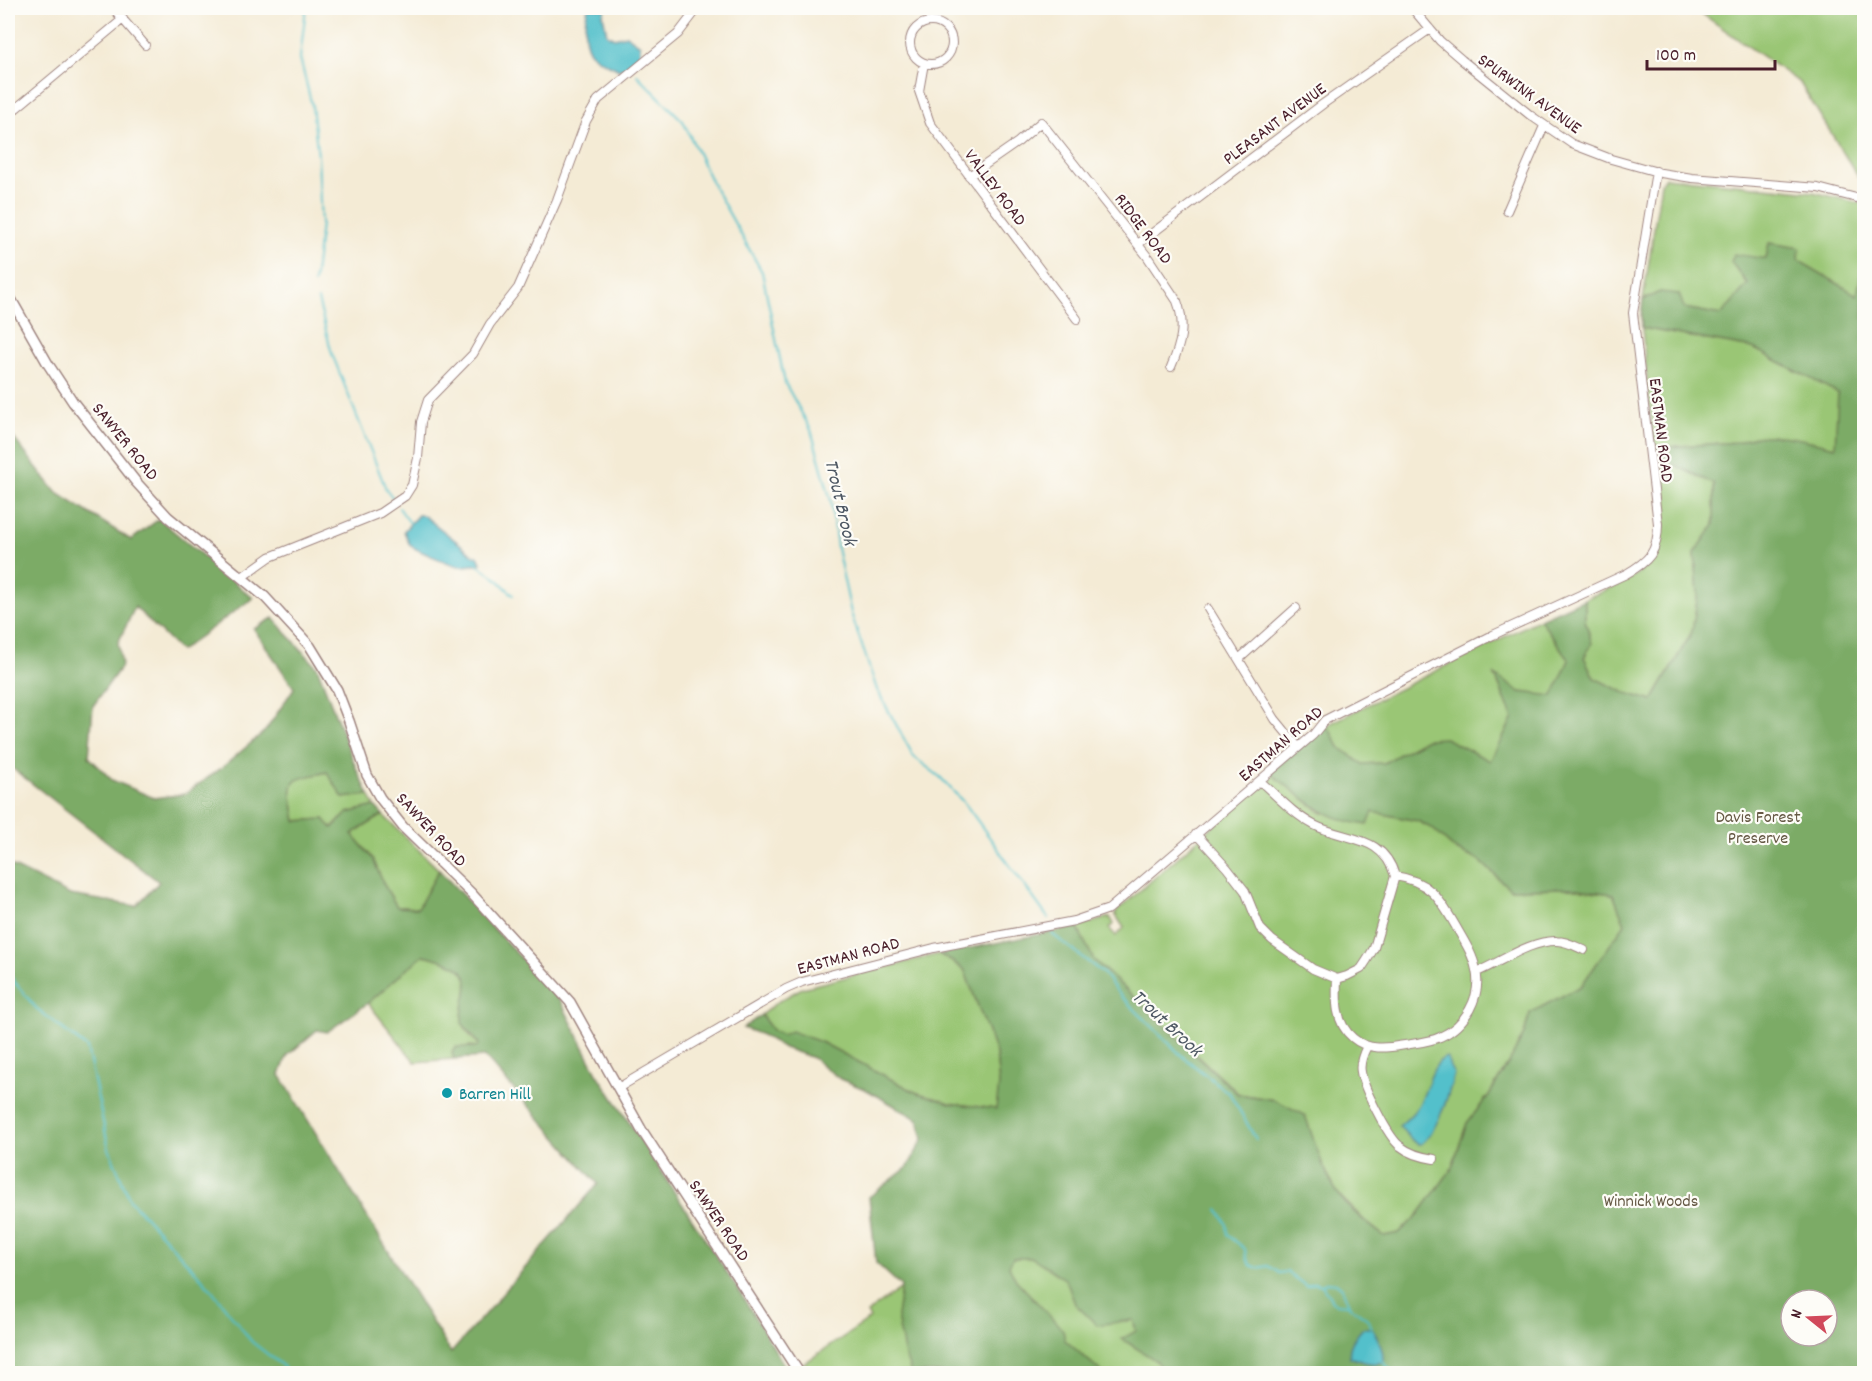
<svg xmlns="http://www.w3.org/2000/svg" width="1872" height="1381" font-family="Dekko,sans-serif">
<rect width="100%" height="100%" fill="#fdfcf7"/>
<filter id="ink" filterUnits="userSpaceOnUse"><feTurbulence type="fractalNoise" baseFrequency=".0167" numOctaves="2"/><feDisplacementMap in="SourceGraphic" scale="12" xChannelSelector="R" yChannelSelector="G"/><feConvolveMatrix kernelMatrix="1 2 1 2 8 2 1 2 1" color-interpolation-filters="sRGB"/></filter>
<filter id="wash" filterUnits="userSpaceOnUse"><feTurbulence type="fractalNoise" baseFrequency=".008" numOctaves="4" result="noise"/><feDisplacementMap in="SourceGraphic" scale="24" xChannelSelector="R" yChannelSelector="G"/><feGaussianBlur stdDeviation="1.35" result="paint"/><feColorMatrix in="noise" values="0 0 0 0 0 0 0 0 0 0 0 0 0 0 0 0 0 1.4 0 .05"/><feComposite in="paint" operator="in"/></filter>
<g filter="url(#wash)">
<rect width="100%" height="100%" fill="#f4ebd5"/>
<!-- green -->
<path fill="#9ac674" stroke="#727250" stroke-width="1.5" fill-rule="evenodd" d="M1694 8H1864V186L1800 83Z
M1665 177 1813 192 1864 204V1373H808L803 1364 870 1319 867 1313 1014 1206 993 1109 950 1103 915 1092 821 1042 782 1035 773 1031 761 1015 779 1001 802 988 939 954 964 969 996 1053 999 1084 1370 1290 1643 1028 1715 728 1695 553 1698 594 1692 632 1652 701 1623 692 1594 678 1584 657 1592 644 1585 620V599C1600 592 1617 586 1632 577 1676 552 1660 497 1656 456L1714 484V495L1721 443 1654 448 1642 328 1753 348 1837 392 1798 260 1800 248 1769 243 1766 259 1731 262 1748 284 1721 315 1684 308 1660 292 1643 300 1661 183ZM1791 1300H1827V1336H1791Z
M1540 619 1569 660 1553 697 1520 692 1495 676 1513 718 1490 762 1427 739 1384 763 1362 764 1339 747 1327 725Z
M328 772 343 798 369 795 375 806 348 813 331 828 324 819 296 821C289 778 284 781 328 772Z
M1272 774 1322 813 1372 812 1418 821 1433 829 1456 850 1480 861 1510 889 1570 888 1613 894 1625 924 1581 986 1530 1013 1524 1034 1508 1064 1489 1095 1467 1123 1451 1170 1418 1215 1399 1233 1384 1236 1366 1222 1337 1193 1323 1165 1275 1100 1239 1094 1094 960 1077 927 1110 917 1114 924 1109 928 1116 936 1124 928 1115 914 1118 910Z
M383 815 439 870 418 908 397 907 384 885 373 859 352 834Z
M423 955C431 956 438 959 446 961 495 978 438 1014 479 1044L478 1047 470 1046 452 1052 454 1059 415 1062 368 1003Z"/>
<!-- forest -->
<path fill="#7bab66" stroke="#626548" stroke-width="1.5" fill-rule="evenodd" d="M1769 243 1800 248 1798 260 1857 295 1864 259V1373H1165L1155 1360 1122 1339 1136 1331 1133 1320 1097 1325 1075 1304 1066 1280 1033 1258H1013L1009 1266 1016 1280 1063 1330 1065 1340 1103 1373H911L904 1352 897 1317 901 1286 876 1263 869 1197 908 1167 923 1139 919 1120 867 1090 840 1079 813 1058 784 1048 762 1035 743 1028 761 1015 773 1031 782 1035 791 1031 821 1042 915 1092 950 1103 996 1109 999 1084 996 1053 964 969 939 954 1077 927 1094 960 1238 1094 1275 1100 1305 1115C1314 1140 1322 1169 1337 1192 1348 1209 1368 1224 1384 1236L1399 1233 1418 1215 1451 1170 1467 1123 1489 1095 1508 1064 1524 1034 1530 1013 1581 986 1625 924 1613 894 1570 888 1510 889 1480 861 1456 850 1433 829 1418 821 1373 812 1368 825C1323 820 1304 798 1269 772L1327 725 1339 747 1362 764 1384 763 1427 739 1445 738 1490 761 1513 718 1495 675 1520 692 1553 696 1569 660 1540 619 1585 599V620L1592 644 1584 657 1594 678 1623 692 1652 701 1692 632 1698 594 1695 553 1714 525V484L1656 456 1654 448 1738 442C1769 429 1804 439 1835 447L1838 393 1753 348 1642 328 1641 316 1643 300 1660 292 1679 294 1684 308 1721 315 1748 284 1731 262 1734 254 1766 259ZM1791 1300H1827V1336H1791Z
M8 431 56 492 131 540 159 519 253 598 180 651 135 607 118 643 122 665 93 706 89 757 112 780 154 798 185 794 224 766 266 730 294 688 254 629 273 618 317 667 356 768 369 795 343 798 327 772C285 781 289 778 296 821L324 819 332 828 348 813 375 806 383 815 352 834 373 859 384 885 397 907 418 908 439 870 560 1000 597 1073 744 1299 789 1373H8V1301L14 1285 8 1268V864L70 895 136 906 159 882 8 765ZM423 955C432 956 438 959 447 962 482 974 460 996 462 1023L479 1044 477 1047H456L452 1052 454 1059 485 1057 598 1184 451 1353 280 1075 287 1056 317 1030 327 1032 368 1003Z"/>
<!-- water -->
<path fill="#53c0cb" stroke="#4e707b" stroke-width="1.5" d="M588 8H605L603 15 607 34 614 38 626 35 640 45V54L627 67 619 70C611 65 600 62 593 55 582 45 584 21 588 8Z
M418 515H423L475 556H478L481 563 478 565C471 564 465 567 459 566 452 565 413 549 410 545 408 541 406 536 404 531Z
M1447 1057 1450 1067 1454 1074C1449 1094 1437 1133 1420 1145L1413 1141 1399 1126C1405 1121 1411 1116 1416 1109 1427 1096 1431 1060 1447 1057Z
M1363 1328H1371C1378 1336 1384 1351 1383 1362 1372 1366 1361 1361 1350 1357 1347 1346 1356 1336 1363 1328Z"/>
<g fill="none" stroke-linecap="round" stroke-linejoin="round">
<!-- stream -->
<path stroke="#53c0cb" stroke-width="2" d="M306 8 300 58 312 106 318 156 321 224 314 283
M637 75 683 121 712 183 762 272 785 383 811 430 831 501 837 548 851 613 877 690 914 757 940 777 966 805 1048 918
M318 300 332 354 386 489 393 498
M399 508 410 523
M478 565 496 578 513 595
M1052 934 1104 974 1119 994 1182 1056 1230 1094 1256 1139
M8 974 36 1008 87 1048 109 1149 130 1200 211 1289 252 1342 284 1367 283 1374
M1218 1209 1227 1225 1228 1235 1245 1249 1246 1258 1250 1265 1258 1268 1268 1266 1279 1273 1287 1272 1306 1286 1314 1283 1322 1285 1332 1301 1337 1304 1348 1305 1369 1320 1371 1328
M1322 1285 1328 1282 1336 1283 1342 1288 1350 1308
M1383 1362 1394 1374"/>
</g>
</g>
<g filter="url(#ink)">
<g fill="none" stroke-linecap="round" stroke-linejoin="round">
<!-- minor casing -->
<g stroke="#9f8580" stroke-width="10">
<path id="minor" d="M113 8 145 45
M1412 8 1440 41 1462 60 1530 115 1572 144 1611 159 1661 173 1692 178 1818 188 1864 200
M910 43a21 21 0 1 1 42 0a21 21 0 1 1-42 0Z
M924 63 919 91 930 123 1077 319
M8 115 123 19
M969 176 1018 142 1041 122 1147 256 1177 301C1186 325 1181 344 1171 367
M1507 211 1544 126
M1138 244 1323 104 1430 29
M242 577 270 557 380 513 405 496 412 485 418 458 421 422 428 400 473 354 490 324 518 288 557 200 586 121 598 100 678 34 698 8
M1208 609 1275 719 1298 747
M1239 659 1296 608
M1196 834 1227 868 1245 891 1260 928 1272 940 1313 969 1337 979 1347 976 1361 969 1367 960 1374 948 1395 876C1383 834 1345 841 1314 825 1293 814 1277 796 1260 781
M1477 972C1501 962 1531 940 1557 941 1566 941 1575 946 1584 950
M1337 979C1336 1000 1335 1023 1353 1038 1368 1051 1387 1048 1405 1045 1416 1043 1430 1042 1440 1037 1465 1026 1482 997 1476 970 1473 954 1463 939 1455 925 1439 897 1429 881 1395 876
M1367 1046C1363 1054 1359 1063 1361 1072 1363 1087 1388 1137 1400 1146 1410 1154 1421 1157 1434 1159
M618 1088 786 989 802 982 934 948 1074 921 1109 909 1313 735 1325 720 1493 635 1626 574C1649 561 1658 552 1658 524L1633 313 1656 171"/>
</g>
<!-- tertiary casing -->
<g stroke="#9f8580" stroke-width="12">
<path id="tertiary" d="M8 294 48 364 73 402 136 482 168 517 265 597 310 646 337 690 349 721 367 775 380 798 403 827 471 893 570 1002 641 1129 800 1374"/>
</g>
<!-- minor -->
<use href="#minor" stroke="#fff" stroke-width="8"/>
<!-- tertiary -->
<use href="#tertiary" stroke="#fff" stroke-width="9"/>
</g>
</g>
<!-- markers -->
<circle fill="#0f9aa8" stroke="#fdfcf7" stroke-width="2" cx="447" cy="1093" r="6"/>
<g text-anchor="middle" stroke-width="4.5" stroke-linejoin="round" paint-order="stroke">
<!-- street labels -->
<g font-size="18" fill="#4a1f2b" stroke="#fdfcf7">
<text transform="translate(1530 93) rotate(36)" y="6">SPURWINK AVENUE</text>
<text transform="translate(1274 123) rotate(-37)" y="6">PLEASANT AVENUE</text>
<text transform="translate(996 187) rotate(53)" y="6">VALLEY ROAD</text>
<text transform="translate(1144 228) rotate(53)" y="6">RIDGE ROAD</text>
<text transform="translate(1662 430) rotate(83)" y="6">EASTMAN ROAD</text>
<text transform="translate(126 441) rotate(51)" y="6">SAWYER ROAD</text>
<text transform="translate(1280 743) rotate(-41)" y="6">EASTMAN ROAD</text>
<text transform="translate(432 829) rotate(47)" y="6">SAWYER ROAD</text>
<text transform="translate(848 955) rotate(-15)" y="6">EASTMAN ROAD</text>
<text transform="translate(720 1220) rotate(56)" y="6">SAWYER ROAD</text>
</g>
<!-- park labels -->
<g font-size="18" fill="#665945" stroke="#fdfcf7">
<text x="1758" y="822">Davis Forest<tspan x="1758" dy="21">Preserve</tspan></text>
<text x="1651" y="1206">Winnick Woods</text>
</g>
<!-- culture labels -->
<g font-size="18" fill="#0d838f" stroke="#fdfcf7" text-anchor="start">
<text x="459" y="1099">Barren Hill</text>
</g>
<!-- water labels -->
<g font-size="20" font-style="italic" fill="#4d5763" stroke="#fdfcf7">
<text transform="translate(842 502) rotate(77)" y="7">Trout Brook</text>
<text transform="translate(1168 1022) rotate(43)" y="7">Trout Brook</text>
</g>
</g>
<!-- margin -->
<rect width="1872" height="1381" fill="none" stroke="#fdfcf7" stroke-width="30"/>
<!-- north arrow -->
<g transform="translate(1809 1318) rotate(288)"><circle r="28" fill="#fdfcf7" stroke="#b5a4a5" stroke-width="1.5"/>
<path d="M0-4.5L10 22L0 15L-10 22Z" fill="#d1495b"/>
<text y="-9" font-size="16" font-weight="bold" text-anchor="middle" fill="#4a1f2b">N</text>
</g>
<!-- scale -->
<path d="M1647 60v9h128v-9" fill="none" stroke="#4a1f2b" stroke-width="3"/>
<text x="1656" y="60" font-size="18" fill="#4a1f2b" stroke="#fdfcf7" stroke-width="4.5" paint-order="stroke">100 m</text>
</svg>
